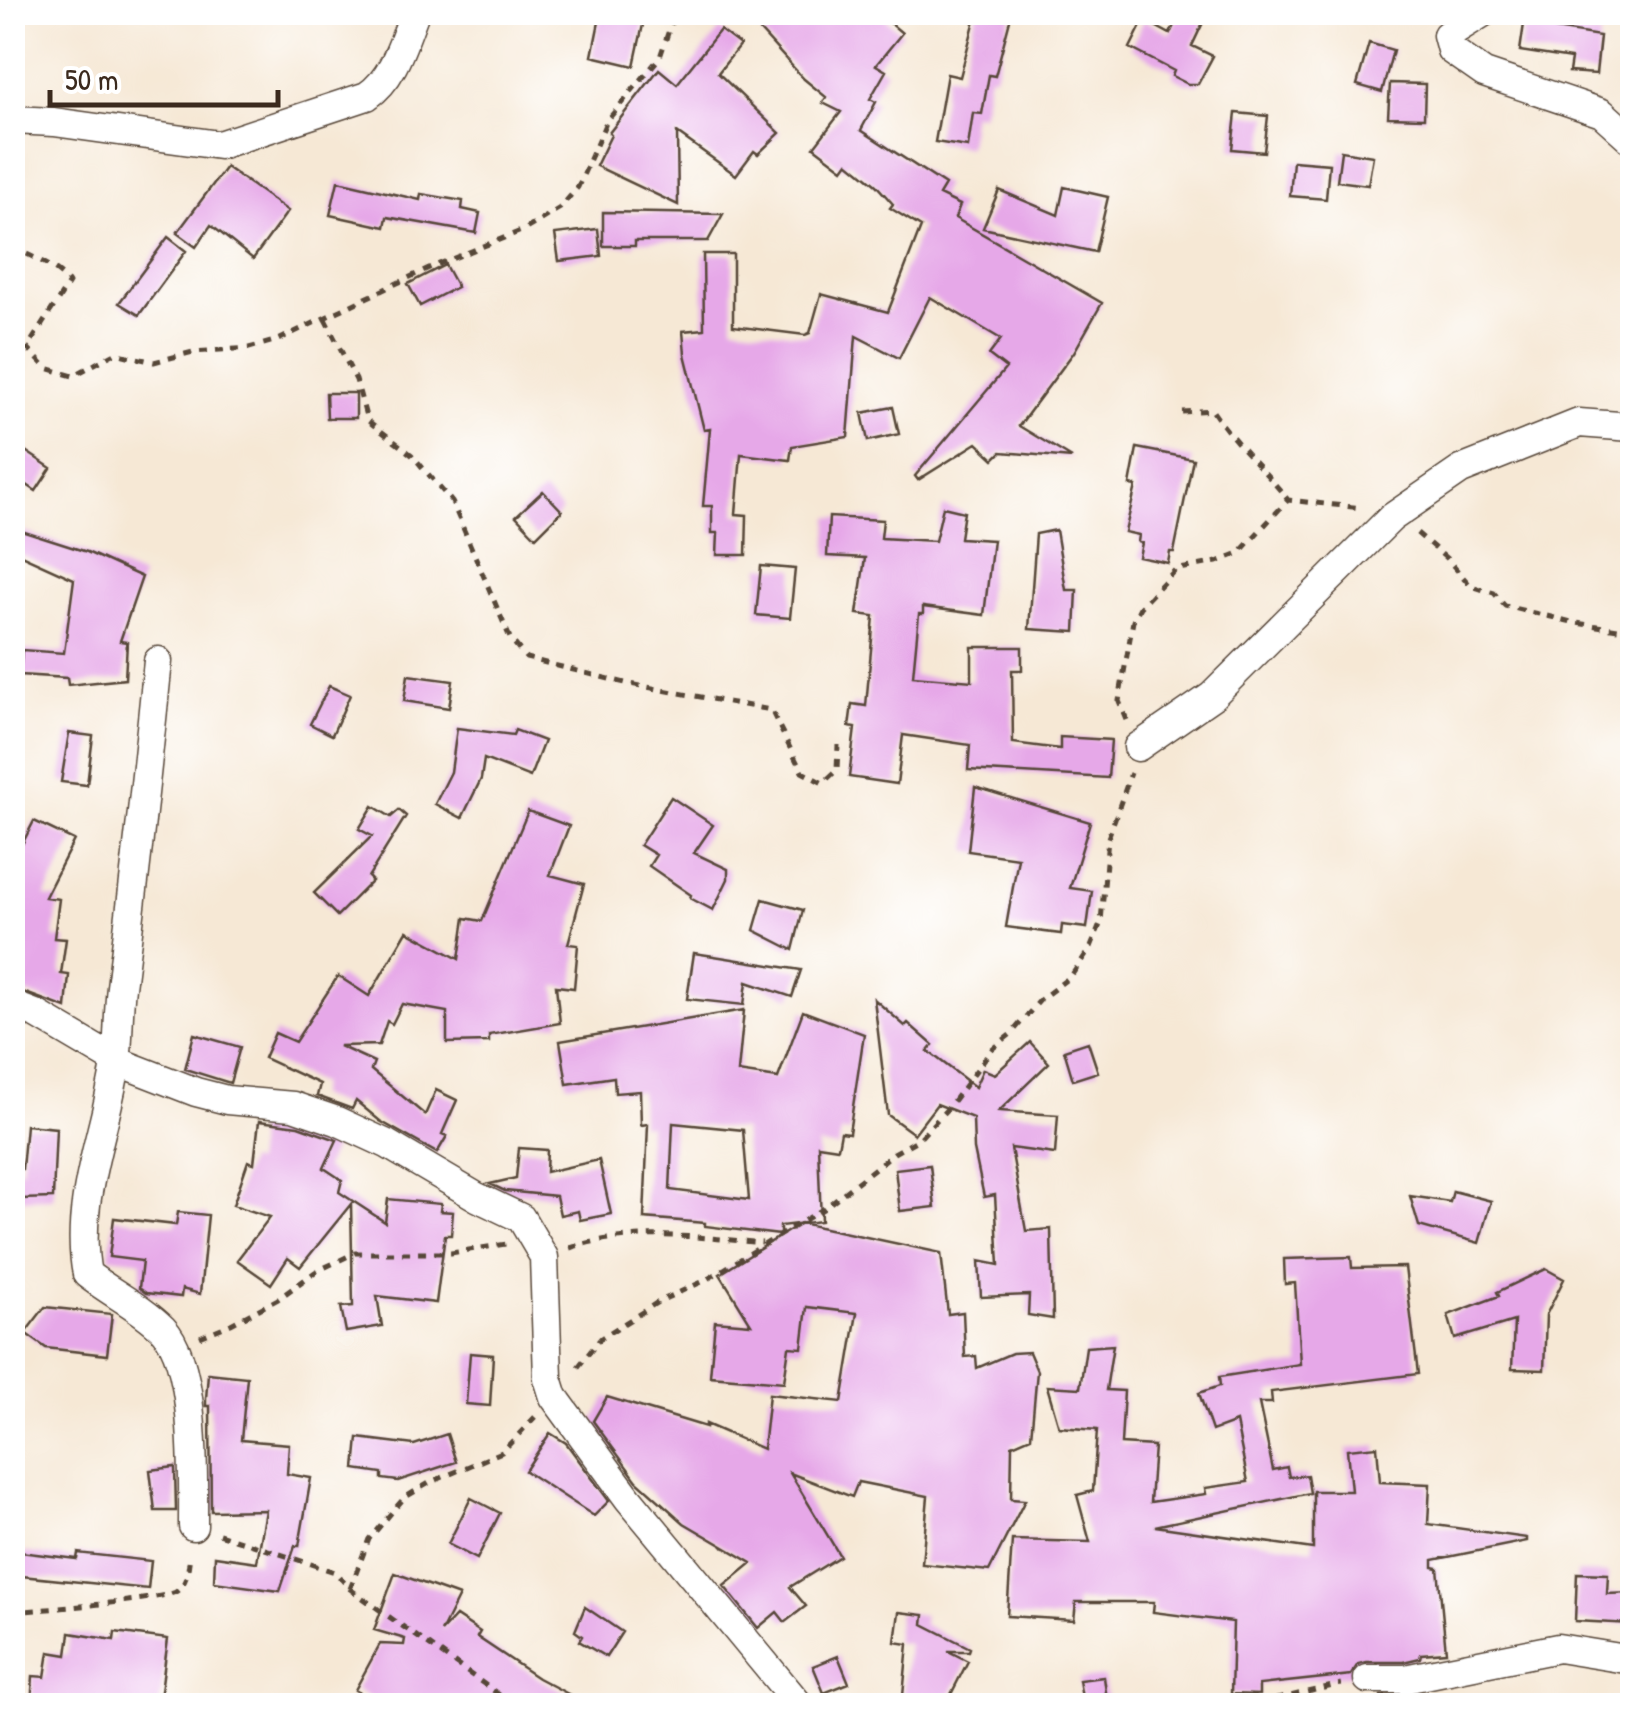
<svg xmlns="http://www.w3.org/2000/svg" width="1645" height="1718" font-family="'Patrick Hand',sans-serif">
<rect width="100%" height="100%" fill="#fff"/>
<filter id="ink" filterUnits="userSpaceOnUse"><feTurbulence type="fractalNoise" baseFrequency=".01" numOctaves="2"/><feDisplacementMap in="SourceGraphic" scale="20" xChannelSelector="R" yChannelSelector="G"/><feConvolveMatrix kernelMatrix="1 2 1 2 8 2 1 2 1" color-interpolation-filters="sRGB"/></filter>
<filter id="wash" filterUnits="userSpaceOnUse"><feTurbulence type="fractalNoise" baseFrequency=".0048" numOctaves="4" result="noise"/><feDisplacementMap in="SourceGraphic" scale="40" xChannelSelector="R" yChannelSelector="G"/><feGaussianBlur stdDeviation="2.25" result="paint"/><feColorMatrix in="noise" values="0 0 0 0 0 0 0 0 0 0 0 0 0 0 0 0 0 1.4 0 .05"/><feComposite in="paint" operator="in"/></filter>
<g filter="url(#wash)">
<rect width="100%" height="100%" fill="#f6e8d5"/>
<g id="blocks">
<!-- building -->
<path fill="#e6a8e8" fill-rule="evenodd" d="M601 12 644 20 634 66 592 56Z
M743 12H877L902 33 876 65 886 71 870 99 876 102 861 130 945 185 939 195 960 205 955 218 1102 303 1074 352 1019 426 1072 458 1001 452 994 459 977 443 918 480 915 476 1006 368 989 355 1001 339 930 297 899 358 856 336 848 437 792 446 790 460 741 454 736 514 747 515 746 555H717L718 533H712V506H703L710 429 704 430 685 354 683 331 704 329 703 254H733V326L805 335 810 333 821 294 888 312 921 227 890 208 893 204 876 185 848 162 843 169 814 147 841 112 823 103 826 97 804 79Z
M977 12H1012L995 76 989 75 982 114 973 113 968 147 935 142 947 74 960 77Z
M1180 12H1208L1192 46 1213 56 1198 84H1188L1172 76 1174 71 1130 48 1144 20 1170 34Z
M1524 24 1600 36 1596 74 1569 72 1571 59 1520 51Z
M720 30 740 45 718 73 780 133 758 154 754 151 736 175 677 133 678 205 596 166 611 135 609 133 659 69 677 84Z
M1369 43 1393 50 1382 92 1357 85Z
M1390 83 1425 84 1424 118 1388 117Z
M1236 113 1268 116 1264 152 1232 149Z
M1341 151 1373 156 1368 185 1337 181Z
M1293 161 1329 164 1326 199 1290 196Z
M226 167 288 211 253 259 211 225 196 247 177 233Z
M338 181 420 200 421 194 463 201 462 209 480 213 476 233 387 217 385 227 330 215Z
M1064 187 1108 197 1095 252 983 228 999 190 1058 215Z
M603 212 723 214 708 241H635V246H603Z
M598 229 601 256 559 261 555 234Z
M168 237 186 251 139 315 119 303Z
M445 265 457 287 420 306 408 284Z
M326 393H356V418H327Z
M893 407 899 434 868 441 862 413Z
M21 448 51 468 36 491 12 475V461Z
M1137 448 1193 459 1174 552H1170L1168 563 1139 557 1142 543 1138 542 1139 535 1125 532 1136 486 1130 485Z
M543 491 562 511 536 537 516 516Z
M943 507 964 512 960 538 993 540 984 615 923 607V614H919L913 676 972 681V647H1022V670H1012L1013 743 1060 749V737L1111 740 1108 778 968 770 970 745 903 735 897 784 849 777 855 728 849 727 852 704 866 706 874 616 857 614 865 558 827 556 829 517 883 520 881 538 935 541Z
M12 528 87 552 142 577 120 641 127 642 125 679 68 685 67 678 20 675 22 650 64 653 74 579 12 551Z
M1056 530 1066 590H1077L1075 632 1029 629 1036 534Z
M761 566 795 569 790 618 756 615Z
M408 675 453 681 449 708 404 701Z
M329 686 350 695 332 735 310 724Z
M457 728 513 735 515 730 544 741 530 777 484 759 481 779 462 818 435 804 451 772Z
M69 733 93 736 87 785 61 782Z
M975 787 1090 822 1070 888 1092 891 1087 928 1062 925 1061 934 1006 927 1018 858 968 851Z
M671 797 713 825 694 853 728 869V879L713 910 690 898 691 895 649 866 656 855 640 845Z
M373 806 391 817 399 810 406 816 368 877 372 881 337 916 314 893 372 836 359 829Z
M528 811 569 826 550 875 584 884 568 944 578 945 574 988 556 986 560 1023 489 1035V1042L447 1043V1012L402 1004 392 1024 387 1021 379 1045 339 1046 374 1062 371 1070 425 1115 436 1090 457 1100 442 1134 447 1136 437 1153 380 1121 356 1101 352 1109 317 1096 320 1084 264 1058 275 1033 295 1042 338 976 369 996 407 931 459 959 465 918 482 921Z
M34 821 74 840 45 897 59 899 54 938 66 939 61 974 69 975 66 1008 12 988V864Z
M763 899 803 910 793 950 754 930Z
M694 953 714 956 801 970 792 997 747 982 744 1005 687 999Z
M874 999 905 1026 908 1023 933 1045 928 1051 975 1087 983 1069 995 1074 1030 1042 1049 1063 999 1111 1058 1115 1055 1154 1011 1148 1026 1231 1051 1229 1053 1319 1028 1315 1029 1295 981 1297 979 1261 999 1265 995 1195 984 1197 974 1149 973 1118 937 1104 914 1134 888 1115Z
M744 1010 738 1072 778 1078 803 1011 864 1034 849 1133 841 1132 838 1148 818 1145 821 1221 780 1226V1235L705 1226V1223L644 1218 648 1124 641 1125 640 1091 615 1093 614 1077 567 1084 560 1041ZM673 1123 743 1130 749 1200 670 1190Z
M194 1034 240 1047 230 1083 185 1069Z
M1088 1042 1098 1072 1073 1080 1064 1050Z
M259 1121 298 1126 337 1140 324 1168 342 1180 339 1192 385 1222 388 1199 441 1204 440 1211 453 1212 451 1235H445L436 1303 377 1296 382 1326 346 1332 341 1307 353 1306 351 1204 300 1267 288 1258 271 1284 237 1260 270 1217 233 1205 248 1161 254 1163Z
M26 1125 56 1128 53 1198 20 1199 18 1169H22Z
M519 1148 547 1150 546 1172 599 1160 611 1214 580 1220 578 1211 560 1215 556 1196 505 1191 490 1184 516 1178Z
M930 1165 935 1207 900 1211 895 1169Z
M1453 1191 1491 1201 1479 1243 1419 1226 1410 1196 1450 1202Z
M178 1212 208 1215 200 1294 182 1289 181 1297 146 1293 139 1288 142 1261 109 1257 114 1218 176 1225Z
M801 1223 941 1253 948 1314 963 1312 965 1357 976 1356 977 1368 1012 1353 1029 1352 1037 1371 1031 1437 1012 1445 1011 1499 1025 1500 989 1571 922 1564 928 1496 858 1482 852 1497 790 1473 840 1556 790 1587 806 1606 785 1622 777 1612 758 1628 724 1586 752 1563 684 1523 637 1481 593 1421 607 1397 706 1427V1424L763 1449 769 1394 842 1402 857 1313 807 1307 802 1348 789 1347 784 1382 710 1376 715 1321 751 1324 720 1274Z
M1351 1257 1352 1268 1405 1267 1418 1374 1271 1392 1272 1403H1259L1273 1470 1287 1467 1289 1477 1307 1475 1310 1493 1155 1526 1313 1549V1491H1351L1347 1449 1377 1446 1380 1482 1430 1484 1428 1524 1527 1538V1541L1433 1560V1567L1438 1568 1446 1652 1421 1654 1420 1658 1403 1662H1367L1358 1664 1351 1675 1259 1685V1695L1231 1694 1233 1622 1153 1612 1154 1602H1076L1074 1620 1007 1616 1012 1540 1090 1542 1077 1495 1093 1491 1097 1430 1059 1427 1047 1386 1080 1388 1086 1347 1113 1345 1106 1390 1124 1391 1121 1444 1154 1446 1150 1502 1206 1494 1205 1488 1248 1482 1236 1422 1212 1431 1199 1393 1220 1386 1219 1377 1300 1364 1295 1283 1285 1284 1284 1259Z
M1546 1269 1564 1279 1546 1315 1544 1370 1512 1369 1514 1321 1455 1339 1448 1315 1499 1296 1497 1292Z
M45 1307 112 1314 107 1355 46 1348 25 1333Z
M470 1353 493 1355 490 1406 466 1404Z
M208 1373 247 1377 241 1440 289 1444 287 1474 311 1478 299 1546H295L280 1591 214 1582 215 1556 257 1562 266 1510 211 1511 210 1406H206V1399Z
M550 1433 566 1443 609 1501 594 1516 525 1471Z
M447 1434 456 1462 398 1481 382 1479V1473L355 1469 358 1438 414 1445Z
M175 1467 176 1511H155L150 1470Z
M471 1498 500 1513 477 1559 448 1544Z
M12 1551 77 1559 78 1553 151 1561 148 1589 12 1575Z
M395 1573 459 1596 441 1632 456 1616 480 1632 477 1637 538 1678 591 1706H383L355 1690 380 1644 404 1645 405 1639 374 1630Z
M1577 1573 1608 1574 1607 1594 1632 1593V1624L1575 1621Z
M585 1607 622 1632 606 1657 579 1641 582 1636 575 1631Z
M899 1612 924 1615 923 1624 970 1648 969 1651H948L968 1661 945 1706H902L908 1644 895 1642Z
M115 1632 168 1639 159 1706H31L33 1676 45 1677 49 1652 67 1655 70 1633 114 1640Z
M838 1656 849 1683 824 1693 813 1666Z
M1104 1677 1107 1700 1083 1704 1079 1680Z
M1415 1695 1414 1706H1379L1381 1696Z"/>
</g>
</g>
<g filter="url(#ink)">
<use href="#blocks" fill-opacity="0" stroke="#574639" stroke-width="2.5"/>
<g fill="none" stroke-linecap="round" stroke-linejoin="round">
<!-- minor casing -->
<g stroke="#574639" stroke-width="31">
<path id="minor" d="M1484 12 1447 35 1451 50 1484 73 1602 113 1632 140
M12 120 54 122 219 145 367 96C394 78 403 42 415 12
M158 661C147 770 135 878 121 987 118 1012 119 1038 116 1063 106 1131 73 1205 87 1274 111 1293 141 1307 163 1329 197 1364 193 1478 193 1526
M1138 747 1212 696 1391 518 1461 470 1579 423 1632 427
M12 1005 38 1015 116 1061 196 1092 227 1100 293 1106 337 1121 387 1144 477 1197 521 1218 544 1257 548 1378 554 1397 628 1498 800 1706
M1368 1679H1405L1558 1648 1632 1660"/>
</g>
<!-- path -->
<path stroke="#574639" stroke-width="5" stroke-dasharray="8 8" stroke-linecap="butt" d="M12 16 32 12
M12 248C29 254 60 269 69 283L27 348 46 368 73 376 115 353 154 362 193 352 249 348 278 340 429 268 526 229 560 208 578 187 606 122 660 57 675 12
M325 319 356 380 367 420 412 455 452 502 510 638 526 658 625 683 771 710 802 772 823 783 837 770 838 745
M1182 412 1212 410C1234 443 1264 469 1288 500L1362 508
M1417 533 1447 559 1471 586 1494 593 1505 606 1576 623 1632 631
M1127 720 1119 701 1133 621 1140 607 1175 570 1217 562 1239 553 1288 500
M570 1248C632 1228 699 1237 762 1243
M200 1337 231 1324 278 1299 315 1272 355 1253H451L506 1244
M578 1367 601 1338 658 1302 706 1280 823 1209 894 1153 919 1139 948 1108 992 1049 1011 1034 1041 999 1071 976 1091 947 1101 922 1108 838 1131 773
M219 1534 335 1572 350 1589 515 1706
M350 1589 369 1539 404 1498 429 1483 502 1452 535 1417
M12 1612C35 1610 168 1600 177 1591 188 1582 188 1568 190 1555
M1117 1706 1139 1701 1260 1703 1341 1684"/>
<!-- minor -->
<use href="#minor" stroke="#fff" stroke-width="28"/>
</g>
</g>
<!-- margin -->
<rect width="1645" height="1718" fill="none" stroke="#fff" stroke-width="50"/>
<!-- scale -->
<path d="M50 90v15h228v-15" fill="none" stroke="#3b2a1e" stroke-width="5"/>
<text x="65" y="90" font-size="30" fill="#3b2a1e" stroke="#ffffff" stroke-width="8" paint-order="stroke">50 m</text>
</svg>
